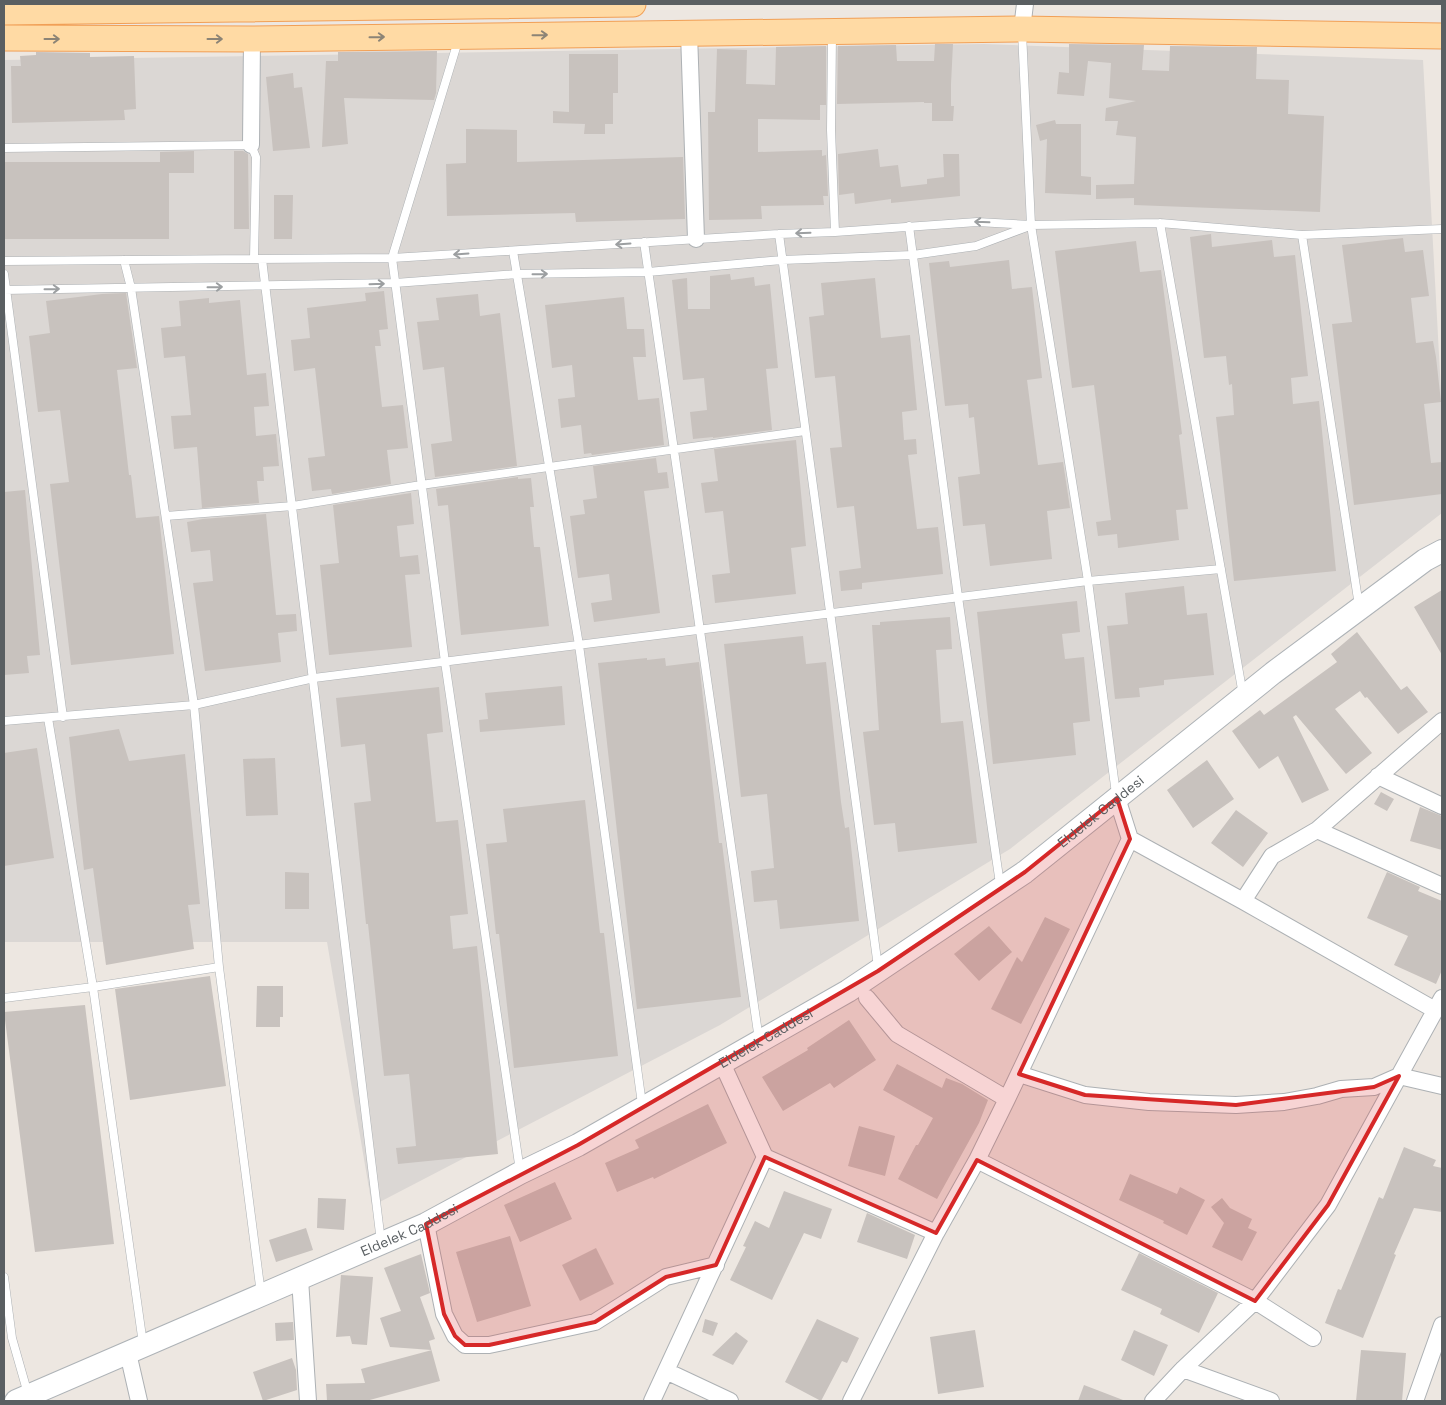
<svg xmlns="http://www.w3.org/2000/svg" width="1446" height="1405" font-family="'Space Grotesk',sans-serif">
<rect width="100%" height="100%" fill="#ede7e1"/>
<!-- industrial -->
<path fill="#dbd7d4" d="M984 44 1423 60 1442 410V513L1010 849 720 1025 372 1206 327 942H4V60Z"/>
<!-- building -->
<path fill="#c8c2be" d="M935 44H953L951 84V106H954L953 121H932V103H924V102L837 104 838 46 896 45 897 61H934Z
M1069 44 1144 45 1142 70 1169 71 1170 46 1257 47 1256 79 1289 80 1288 114 1324 116 1320 212 1134 205V198L1096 199V185L1134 184 1136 137 1116 135 1118 121H1105L1106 108 1136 101 1109 98 1111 63 1088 61 1084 96 1057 94 1059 72 1069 73Z
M826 46V105H820V120L758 119V152L822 150V156L826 155 828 196H823L824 205 761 206 762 219 709 220 708 112H715L717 49 747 50 746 84 775 85 776 47Z
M437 51 436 93 434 100 344 98 348 144 322 147 326 61H338V52Z
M36 52 90 53V57L134 56 136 109 124 110 125 120 12 123 11 66H21L20 56 36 55Z
M569 54H618V93H613V124H605V134H584L585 124 553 123V111L569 112Z
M293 73 294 88 302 87 310 148 273 151 266 77Z
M1055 120 1056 124H1081V176L1091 177V195L1045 193 1047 139 1040 141 1036 125Z
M466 129 517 130V162L683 157 685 219 576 222 575 213 447 216 446 164 466 163Z
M878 149 880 167 898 165 901 187 927 184V179L944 177 943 154H959L960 196 891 203V199L855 204 854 193 839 195 838 154Z
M194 151V173H169V239H4V162H160V152Z
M234 151H243L248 154 249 229H234Z
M274 195H293L292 239H274Z
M1211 234 1212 247 1272 240 1274 257 1295 255 1308 376 1291 378 1293 404 1319 401 1336 571 1234 581 1216 417 1234 415 1232 384 1229 385 1226 356 1204 358 1190 237Z
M1403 238 1405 252 1423 250 1429 296 1411 298 1416 343 1433 341 1436 357 1441 402 1424 404 1431 463 1442 462V494L1354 505 1332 324 1352 322 1342 245Z
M1136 241 1140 272 1161 270 1182 434 1179 435 1188 509 1176 510 1179 540 1118 548 1117 534 1098 536 1096 522 1111 520 1094 385 1072 388 1055 251Z
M1009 260 1012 289 1032 287 1042 378 1027 380 1038 465 1063 462 1070 508 1047 511 1052 559 990 566 985 524 963 526 958 477 980 474 974 417 969 418 968 404 945 406 929 263 949 261 950 267Z
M730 274 731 280 754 277 755 286 770 284 778 368 766 369 772 430 713 438V437L693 439 690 412 707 410 704 378 683 380 672 280 687 278 688 309H710V276Z
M875 278 881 338 910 335 917 410 902 412 904 440 916 439 917 454 908 455 917 529 938 527 943 574 862 583V589L841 591 839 571 861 568 854 506 837 508 830 448 842 447 835 376 815 378 809 317 824 315 821 283Z
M384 291 388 329 379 330 381 346H375L382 407 403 405 408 448 387 450 391 484 332 494 331 489 312 491 308 458 325 456 315 368 294 371 291 340 310 338 307 308 366 301 365 293Z
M126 293 137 368 117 370 129 475H131L136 518 159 516 174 654 71 665 50 484 69 482 60 410 38 412 29 336 50 333 46 301 102 294Z
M478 294 480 316 500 313 517 466 435 477 431 444 452 441 444 367 423 370 417 322 439 320 436 298Z
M624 297 627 329H644L646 357H633L638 400 659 398 664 445 592 455 591 453 584 454 581 425 561 428 558 399 575 397 572 365 552 368 545 305Z
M209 298V303L240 300 247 375 266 373 269 406 254 407 256 436 276 434 279 466 263 467 264 481H257L259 503 202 508 197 447 174 449 171 416 191 415 185 356 164 358 161 328 181 326 179 301Z
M796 440 806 546 791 548 796 594 715 603 712 575 730 573 723 511 705 513 701 483 718 481 714 449Z
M656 458 658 473 667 472 669 488 644 491 660 613 594 622 591 603 612 600 609 574 578 578 570 516 585 514 583 500 597 498 593 466Z
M518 477V479L531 478 534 507H530L534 547H540L549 626 461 635 448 505 438 506 436 489Z
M25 490 40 655 27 656 29 673 4 675V492Z
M411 493 414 524 397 526 400 557 418 555 420 574 405 575 412 647 329 655 320 565 339 563 333 505Z
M266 514 276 615 296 614 297 631 278 633 281 662 205 671 193 583 213 581 210 550 191 552 187 522 203 519Z
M1184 586 1187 615 1207 613 1214 675 1164 680V685L1139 688 1140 697 1115 699 1107 626 1128 624 1125 593Z
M1442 590V655L1414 607Z
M1077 601 1080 632 1062 634 1065 659 1084 657 1090 721 1073 723 1076 755 993 764 977 612Z
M950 617 952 649 936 650 941 723 963 721 977 843 898 852 895 823 874 825 863 732 879 730 872 625H880V622Z
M1357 632 1401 690 1407 686 1428 712 1398 734 1367 697 1365 698 1360 691 1335 709 1372 753 1346 774 1296 715 1293 717 1329 790 1302 803 1278 756 1259 769 1232 731 1260 710 1264 715 1337 662 1331 654Z
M803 636 806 664 826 662 841 802 845 828 849 827 859 921 780 929 777 900 754 902 751 871 774 868 767 794 741 797 724 644Z
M647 658V660L665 658 666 666 699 662 719 843H722L741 997 637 1009 598 663Z
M562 686 565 725 480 732 479 720 488 719 485 693Z
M439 687 443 732 427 734 436 822 458 820 468 914 450 916 453 949 477 946 498 1154 398 1164 396 1148 416 1146 409 1074 384 1076 368 924H366L354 803 371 801 365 744 341 747 336 698Z
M119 729 129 761 185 754 200 904 188 905 194 949 106 965 93 868 84 870 69 737Z
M37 748 54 858 4 866V753Z
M275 758 278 815 246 816 243 759Z
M1207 760 1234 799 1193 828 1167 790Z
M1381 792 1394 799 1387 811 1374 804Z
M585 800 600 933H604L618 1056 514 1068 499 934H496L486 844 507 842 503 809Z
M1420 807 1442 816V850L1410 841Z
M1236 810 1268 833 1243 867 1211 843Z
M285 872 309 873V909H285Z
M1387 872 1420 887 1418 891 1442 901V970L1436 984 1394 965 1408 936 1367 918Z
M1045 917 1070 929 1021 1024 991 1009 1017 957 1022 962Z
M989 926 1012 952 979 981 954 954Z
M210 976 226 1086 130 1100 115 989Z
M257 986H283V1017H280V1027H256Z
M85 1005 114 1244 35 1252 4 1012Z
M849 1020 876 1060 834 1088 830 1083 783 1111 762 1077 808 1050 807 1048Z
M897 1064 942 1088 946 1078 962 1084 988 1100 979 1123 937 1199 898 1179 916 1145H918L933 1118 883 1090Z
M708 1104 727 1143 654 1179 653 1177 617 1192 605 1163 639 1148 635 1140Z
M859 1126 895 1136 885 1176 848 1166Z
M1404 1147 1436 1160 1433 1166 1442 1168V1212L1414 1208 1394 1254 1396 1255 1363 1338 1325 1323 1338 1289 1341 1290 1379 1197 1383 1199Z
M1130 1174 1177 1194 1180 1187 1205 1200 1187 1235 1163 1223 1164 1221 1119 1200Z
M555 1182 572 1219 520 1242 504 1205Z
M784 1191 832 1209 821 1239 804 1233 772 1300 730 1280 746 1247 743 1246 755 1221 769 1228Z
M318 1198 346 1199 344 1230 317 1228Z
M1222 1198 1230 1208 1252 1219 1248 1228 1257 1232 1242 1261 1212 1247 1224 1223 1211 1207Z
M867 1213 915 1235 907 1259 857 1242Z
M306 1228 313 1250 276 1262 269 1240Z
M510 1236 531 1306 477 1322 456 1252Z
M596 1248 614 1284 580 1301 562 1265Z
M1139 1253 1218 1293 1199 1333 1160 1314 1162 1309 1121 1290Z
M421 1254 430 1293 420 1297 435 1339 429 1341 440 1381 366 1401H327L326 1384 365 1383 361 1369 432 1350 390 1347 380 1318 401 1311 384 1268Z
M341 1275 373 1277 367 1345 352 1344 350 1336 336 1337Z
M705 1319 718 1323 713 1336 702 1332Z
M817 1319 859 1338 847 1363 842 1361 821 1401 785 1382Z
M293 1322 294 1340 276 1341 275 1323Z
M975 1330 984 1387 938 1394 930 1337Z
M1134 1330 1168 1345 1154 1376 1121 1360Z
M736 1332 748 1341 733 1365 712 1355Z
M1361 1350 1406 1353 1402 1401H1356Z
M292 1358 296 1370 297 1390 263 1401 253 1372Z
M1084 1385 1123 1400V1401H1078Z"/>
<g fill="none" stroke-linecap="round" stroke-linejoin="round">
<!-- lane casing -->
<g stroke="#adb1b4" stroke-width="9">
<path id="lane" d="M1022 32 1031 225 1088 581 1116 794
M832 34 831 130 835 232
M458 41 392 258 445 662 520 1171
M4 148 251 145 256 157 254 259
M1160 223 1243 695
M909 226 958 597 1000 884
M779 234 878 967
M1302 235 1359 606
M644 242 759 1040
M513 251 579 645 642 1104
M262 259 381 1242
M124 260 131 288 194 705 219 967
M4 261 392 258 779 234 835 232 977 222 1031 225 1160 223 1302 235 1442 229
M4 274 63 717
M4 290 395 283 517 274 648 272 782 260 913 255 976 246 1027 227
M166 516 293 506 421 485 805 431
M48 718 93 987 143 1344
M4 721 194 705 314 678 1088 581 1221 569
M4 998 93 987 219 967 261 1294
M4 1277 12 1338 28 1394"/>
</g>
<!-- street casing -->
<g stroke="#adb1b4" stroke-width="18">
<path id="street" d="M1022 29 1025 4
M689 33 696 239
M251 145 252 39
M1378 776 1442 806
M1317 830 1442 886
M1130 839 1243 901 1435 1010
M1243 901 1272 856 1317 830 1442 721
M867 998 897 1034 1007 1099
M722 1063 765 1157 936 1233
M1019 1074 1085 1095 1149 1102 1236 1105 1284 1102 1317 1096 1341 1089 1374 1087 1399 1076 1442 1086
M977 1160 1255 1301 1313 1338
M426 1224 444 1314 455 1336 465 1345H489L595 1322 666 1277 716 1265
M300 1279 308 1401
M128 1353 139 1401
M1183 1369 1271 1401
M666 1371 730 1401
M652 1401 765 1157
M851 1401 936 1233 977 1160 1007 1099 1130 839 1117 798
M1153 1401 1183 1369 1255 1301 1328 1205 1442 998
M1415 1401 1442 1325"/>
</g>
<!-- secondary casing -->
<g stroke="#aeb3b7" stroke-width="24">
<g id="secondary">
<path id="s1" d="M16 1401 426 1224 520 1173 578 1145 848 991 1025 872 1273 673 1425 560 1442 551"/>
</g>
</g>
<!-- primary casing -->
<g stroke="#f19f56" stroke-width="27">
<path id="primary" d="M4 12 633 4
M4 38 252 39 1022 29 1442 36"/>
</g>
<!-- lane -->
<use href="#lane" stroke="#fff" stroke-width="8"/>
<!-- street -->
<use href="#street" stroke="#fff" stroke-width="16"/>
<!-- secondary -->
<use href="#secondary" stroke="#fff" stroke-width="22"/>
<!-- primary -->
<use href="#primary" stroke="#ffdaa4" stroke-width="25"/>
</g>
<!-- one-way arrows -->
<defs><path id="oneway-shaft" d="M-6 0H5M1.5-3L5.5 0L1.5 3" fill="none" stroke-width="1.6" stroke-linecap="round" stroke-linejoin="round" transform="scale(1.25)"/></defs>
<g stroke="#8c8476">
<use href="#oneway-shaft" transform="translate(540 35) rotate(-1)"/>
<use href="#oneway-shaft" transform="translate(377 37) rotate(-1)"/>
<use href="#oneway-shaft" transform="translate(52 39)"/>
<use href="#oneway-shaft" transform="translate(215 39)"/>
</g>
<g stroke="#9c9fa1">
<use href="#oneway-shaft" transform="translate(982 222) rotate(-178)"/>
<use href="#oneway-shaft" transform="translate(803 233) rotate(178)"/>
<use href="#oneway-shaft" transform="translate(623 244) rotate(176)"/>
<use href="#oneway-shaft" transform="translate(461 254) rotate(176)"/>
<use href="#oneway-shaft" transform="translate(540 274) rotate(-1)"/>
<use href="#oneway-shaft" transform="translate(377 284) rotate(-2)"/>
<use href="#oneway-shaft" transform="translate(215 287) rotate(-1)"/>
<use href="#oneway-shaft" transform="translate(52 289) rotate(-1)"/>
</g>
<!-- marked area -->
<path fill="#d62828" fill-opacity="0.2" stroke="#d62828" stroke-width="4" stroke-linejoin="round" d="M1117 798 1130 839 1019 1074 1085 1095 1236 1105 1374 1087 1399 1076 1328 1205 1255 1301 977 1160 936 1233 765 1157 716 1265 666 1277 595 1322 489 1345H465L455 1336 444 1314 426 1224 578 1145 878 971 1025 872Z"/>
<g text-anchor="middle" stroke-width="4.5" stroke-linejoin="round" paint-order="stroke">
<!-- street labels -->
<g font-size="14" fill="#5a5f62" stroke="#fff">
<text dy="5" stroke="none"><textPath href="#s1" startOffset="1239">Eldelek Caddesi</textPath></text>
<text dy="5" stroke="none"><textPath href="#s1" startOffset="834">Eldelek Caddesi</textPath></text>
<text dy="5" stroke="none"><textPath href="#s1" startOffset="429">Eldelek Caddesi</textPath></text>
</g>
</g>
<!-- border -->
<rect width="1446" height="1405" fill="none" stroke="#5a5f62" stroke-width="10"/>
</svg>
